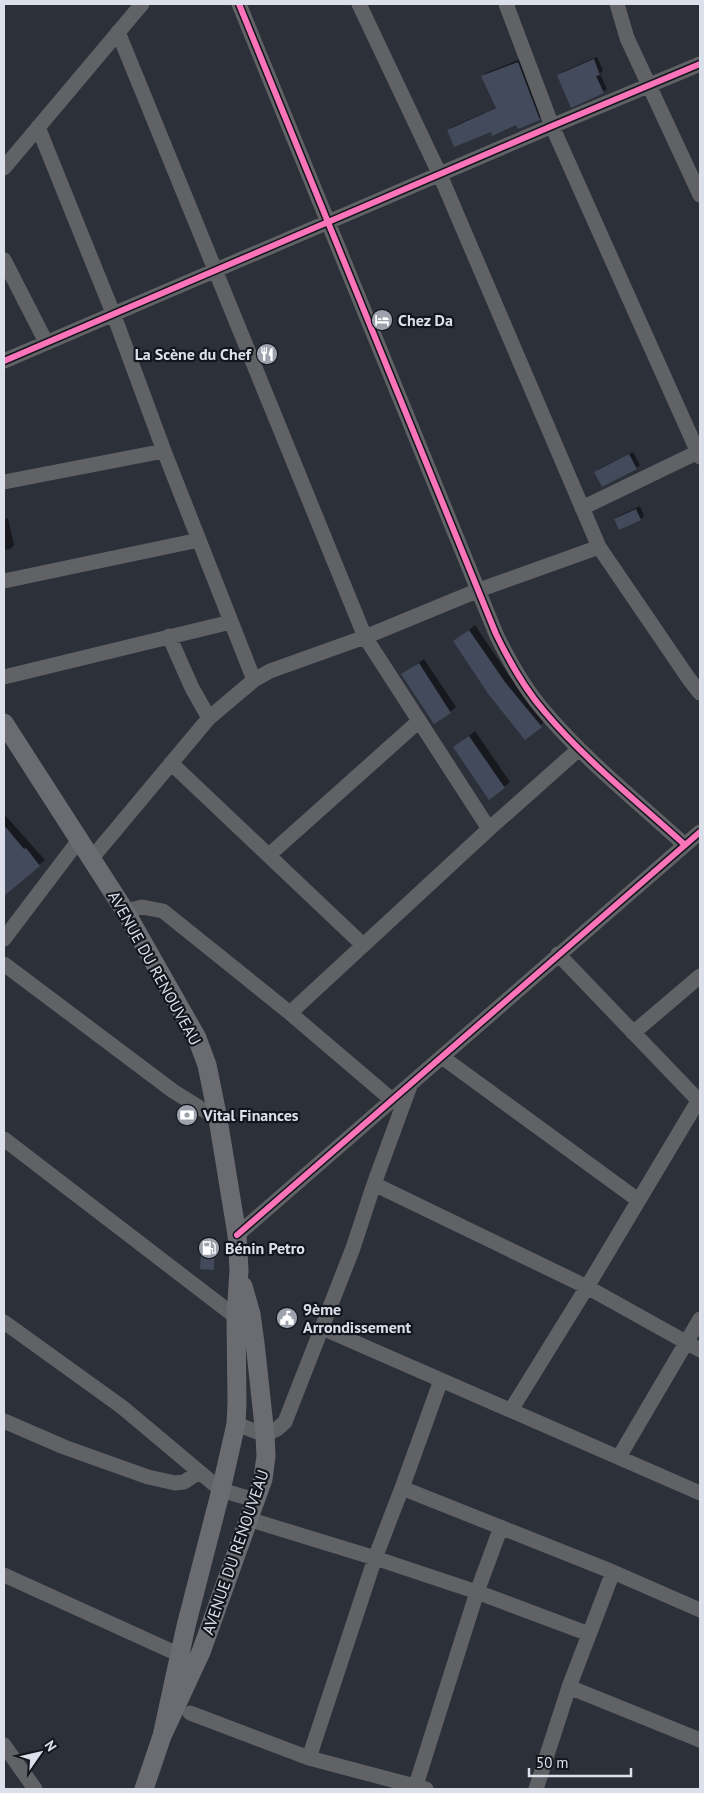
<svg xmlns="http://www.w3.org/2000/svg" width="704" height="1793" font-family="'PT Sans',sans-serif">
<rect width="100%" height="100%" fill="#2c3039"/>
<!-- shadow -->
<path fill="#0007" d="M597 57 603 70 600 74 607 89 603 92 559 76 562 72Z
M521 59 542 115 539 119 491 130 449 131 452 127 497 107 483 76 486 73Z
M633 452 640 465 636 468 595 472 599 469Z
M640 506 644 516 641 519H615L619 516Z
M8 518 14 545 10 549 4 550V519Z
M475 625 510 677 546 720 525 739 455 641Z
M424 659 456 707 450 712 403 674Z
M475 731 510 782 490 798 454 747Z
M4 814 45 860 4 894V866L10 861 4 853Z
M204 1238 216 1239 213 1269 203 1240Z"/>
<!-- building -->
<path fill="#434a5c" d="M594 59 600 75 596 76 604 93 571 108 557 75Z
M518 62 540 120 518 129 516 125 492 136 491 132 454 147 447 130 496 108 481 76Z
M629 454 637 469 602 487 594 472Z
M636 509 641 520 619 530 614 519Z
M469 630 505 682 542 727 525 740 489 695 453 641Z
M419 663 451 713 434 724 401 674Z
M469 736 505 788 489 800 453 747Z
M4 825 24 849 26 848 40 866 4 896Z
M202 1239 215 1240 214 1270 200 1269Z"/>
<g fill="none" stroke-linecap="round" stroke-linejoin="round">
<!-- minor -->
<path stroke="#616266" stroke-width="15" d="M239 4 496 634C509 661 524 688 544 711 584 759 639 803 685 845
M359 4 440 175 599 547 689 679 700 693
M506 4 552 126 700 457
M617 4 627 38 700 195
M118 32 365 637 489 829
M38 127 113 313 164 451 254 680
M4 168 142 4
M4 260 46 342
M4 361 552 126 700 64
M4 482 164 451
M582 508 698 452
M4 581 199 540
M169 636 192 688 209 718
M4 677 231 622
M171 763 363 945
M269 855 419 721
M92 858 209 718 254 680 270 671 365 637 479 590 599 547
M125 911 142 907 163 911 290 1013 392 1100
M4 939 79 840
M558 954 700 1102
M4 964 173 1091 218 1119
M290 1013 489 829 579 749
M633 1033 700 976
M442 1057 638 1200
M4 1139 236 1317
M374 1184 587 1287 700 1350
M237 1235 700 832
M4 1322 122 1407 221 1490 255 1500
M322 1328 700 1493
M511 1410 587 1287 698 1101
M4 1421 64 1447 148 1477 175 1483 184 1482 199 1472
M236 1424 265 1435 277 1429 285 1422 353 1248 374 1184 410 1086
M619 1457 700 1319
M402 1488 613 1572 700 1610
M248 1519 375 1558 477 1592 589 1634
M4 1575 180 1655
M569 1687 700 1740
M190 1713 309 1758 426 1789
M4 1745 35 1789
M309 1758 375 1558 402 1488 441 1380
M416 1785 477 1592 501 1527
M536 1789 569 1687 613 1572"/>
<!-- major -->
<path stroke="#6a6c72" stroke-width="19" d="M4 723 125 911 197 1038 207 1065 218 1119 237 1235 239 1270 236 1317 237 1403 236 1424 221 1490 186 1626 162 1736
M144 1789 162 1736 201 1652 263 1479 266 1456 265 1435 255 1343 251 1314 243 1286"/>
<!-- cycleway casing -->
<g stroke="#13161d" stroke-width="9">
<path id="cycleway" d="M239 4 496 634C509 661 524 688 544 711 584 759 639 803 685 845
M4 361 552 126 700 64
M237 1235 700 832"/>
</g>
<!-- cycleway -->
<use href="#cycleway" stroke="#fb73b8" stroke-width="6"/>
</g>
<!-- icons -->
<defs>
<g id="hotel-disc" transform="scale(1.125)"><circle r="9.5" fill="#9ea2ac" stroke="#13161d"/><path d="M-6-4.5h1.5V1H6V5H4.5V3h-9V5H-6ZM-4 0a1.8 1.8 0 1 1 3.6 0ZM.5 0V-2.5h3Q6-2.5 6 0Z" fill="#fff"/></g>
<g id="restaurant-disc" transform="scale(1.125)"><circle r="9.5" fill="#9ea2ac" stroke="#13161d"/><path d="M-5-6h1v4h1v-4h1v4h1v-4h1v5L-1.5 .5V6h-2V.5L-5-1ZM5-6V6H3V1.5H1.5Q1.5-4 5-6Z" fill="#fff"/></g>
<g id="bank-disc" transform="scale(1.125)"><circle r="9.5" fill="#9ea2ac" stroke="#13161d"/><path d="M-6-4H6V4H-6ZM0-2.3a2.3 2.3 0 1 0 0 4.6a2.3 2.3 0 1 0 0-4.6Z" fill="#fff"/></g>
<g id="fuel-disc" transform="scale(1.125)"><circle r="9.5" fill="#9ea2ac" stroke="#13161d"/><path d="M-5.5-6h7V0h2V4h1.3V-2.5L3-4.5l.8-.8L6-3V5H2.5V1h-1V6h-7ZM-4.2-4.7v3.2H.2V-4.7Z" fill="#fff"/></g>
<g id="civic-disc" transform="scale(1.125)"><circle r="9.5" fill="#9ea2ac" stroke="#13161d"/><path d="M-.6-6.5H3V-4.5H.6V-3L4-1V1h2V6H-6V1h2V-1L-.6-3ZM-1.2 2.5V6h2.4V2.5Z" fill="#fff"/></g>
</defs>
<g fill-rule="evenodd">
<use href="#hotel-disc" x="382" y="320"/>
<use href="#restaurant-disc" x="267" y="354"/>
<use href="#bank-disc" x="187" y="1115"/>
<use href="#fuel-disc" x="209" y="1248"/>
<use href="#civic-disc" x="287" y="1318"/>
</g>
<g text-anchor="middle" stroke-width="4.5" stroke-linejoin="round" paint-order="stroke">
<!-- poi labels -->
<g font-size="16" font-weight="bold" fill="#dbe0ea" stroke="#13161d" text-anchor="start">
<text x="398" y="326">Chez Da</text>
<text x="251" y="360" text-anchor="end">La Scène du Chef</text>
<text x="203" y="1121">Vital Finances</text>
<text x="225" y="1254">Bénin Petro</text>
<text x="303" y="1315">9ème<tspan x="303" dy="18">Arrondissement</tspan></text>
</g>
<!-- street labels -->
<g font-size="16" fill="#dbe0ea" stroke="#13161d">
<text transform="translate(155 968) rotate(61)" y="6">AVENUE DU RENOUVEAU</text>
<text transform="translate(235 1552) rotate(-71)" y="6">AVENUE DU RENOUVEAU</text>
</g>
</g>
<!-- border -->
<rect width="704" height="1793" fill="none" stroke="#dbe0ea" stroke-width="10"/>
<!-- north arrow -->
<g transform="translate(40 1753) rotate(56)" stroke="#13161d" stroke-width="4" paint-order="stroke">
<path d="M0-4L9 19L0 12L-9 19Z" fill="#dbe0ea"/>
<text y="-8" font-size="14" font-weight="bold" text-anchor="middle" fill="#dbe0ea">N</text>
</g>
<!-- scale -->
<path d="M529 1768v8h102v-8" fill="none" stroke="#dbe0ea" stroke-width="2.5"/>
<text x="536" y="1768" font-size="15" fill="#dbe0ea" stroke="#13161d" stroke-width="4" paint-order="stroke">50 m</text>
</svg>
